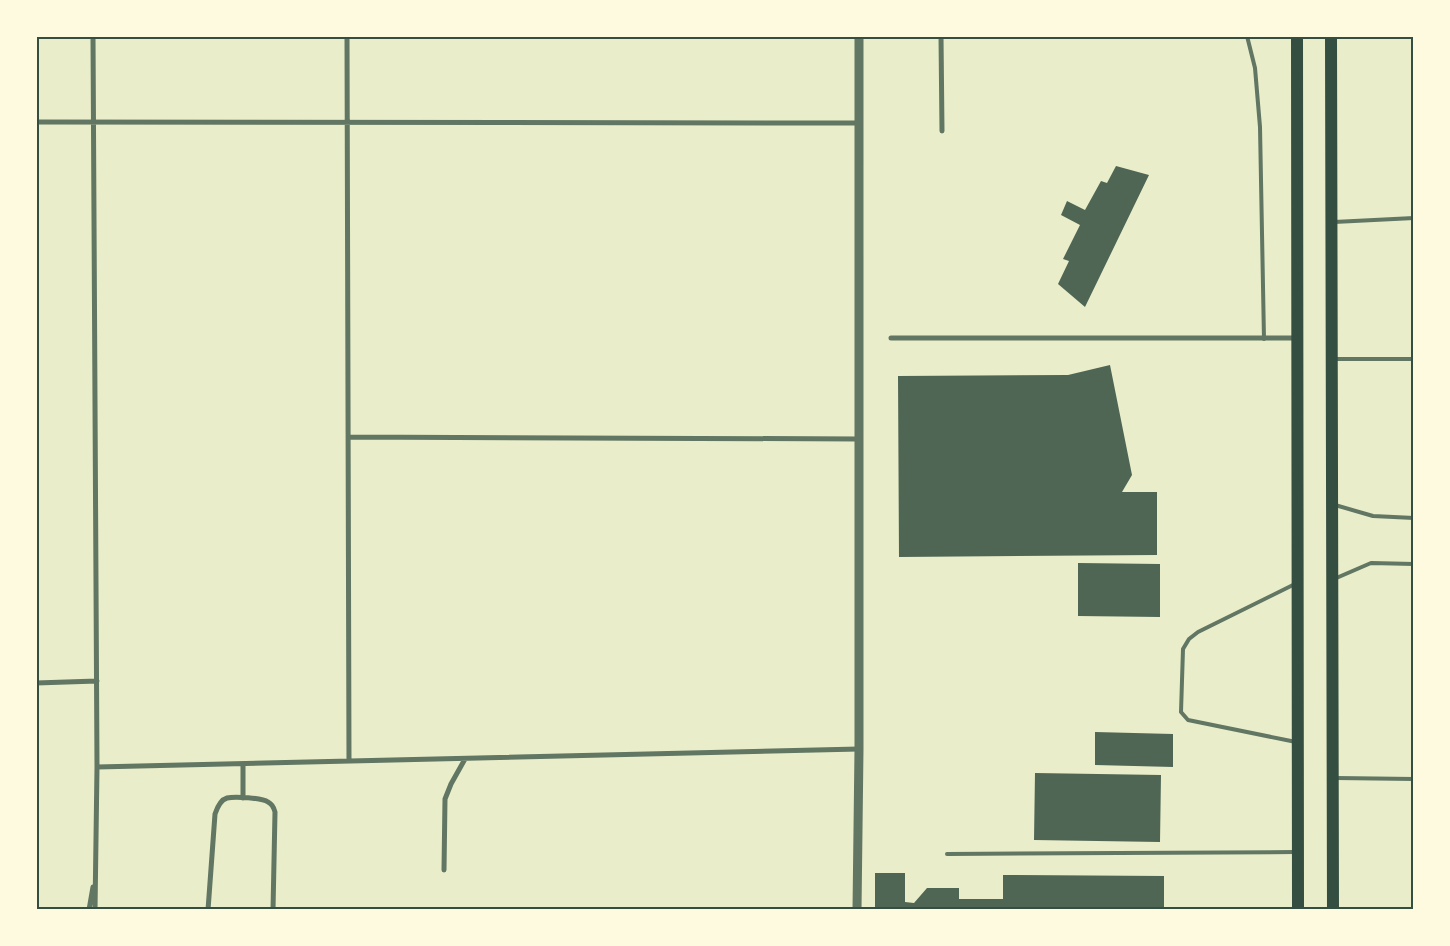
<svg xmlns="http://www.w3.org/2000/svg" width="1450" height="946" font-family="'Zilla Slab',serif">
<rect width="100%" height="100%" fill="#e9edc9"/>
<!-- building -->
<path fill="#4f6655" d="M1116 166 1149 175 1085 307 1058 284 1069 261 1063 259 1080 225 1061 215 1067 201 1085 210 1101 181 1107 183Z
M1110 365 1132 475 1122 492H1157V555L899 557 898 376 1068 375Z
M1078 563 1160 564V617L1078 616Z
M1095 732 1173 734V767L1095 765Z
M1035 773 1161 775 1160 842 1034 840Z
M875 873H905V902L914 903 927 888H959V899H1003V875L1164 876V910H875Z"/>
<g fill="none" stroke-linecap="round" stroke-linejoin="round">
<!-- service -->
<path stroke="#617663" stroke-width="4" d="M1247 36 1255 68 1260 127 1264 339
M1334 222 1414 218
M1334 359H1414
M1335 505 1373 516 1414 518
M1334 579 1371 563 1414 564
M1295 584 1198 632 1189 639 1183 649 1181 712 1188 720 1296 742
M1336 778 1414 779
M947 854 1295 852"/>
<!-- minor -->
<path stroke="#617663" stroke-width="5" d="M93 36 97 767 95 910
M347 36 349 761
M941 36 942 131
M36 122 859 123
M891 338H1296
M348 437 859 439
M36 683 97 681
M97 767 859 749
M243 798V764
M444 870 445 799 451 784 465 759
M89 910 93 887
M208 910 215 814C217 808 220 800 227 798 235 796 262 798 268 802 272 804 274 808 275 812L273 910"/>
<!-- tertiary -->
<path stroke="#617663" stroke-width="9" d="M857 910 859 749V36"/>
<!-- primary -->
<path stroke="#344e41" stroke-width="12" d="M1297 36 1298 910
M1331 36 1333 910"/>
</g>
<!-- border -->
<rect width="1450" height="946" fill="none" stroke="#fefae0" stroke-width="75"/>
<rect x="38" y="38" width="1374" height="870" fill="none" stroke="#344e41" stroke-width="2"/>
</svg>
